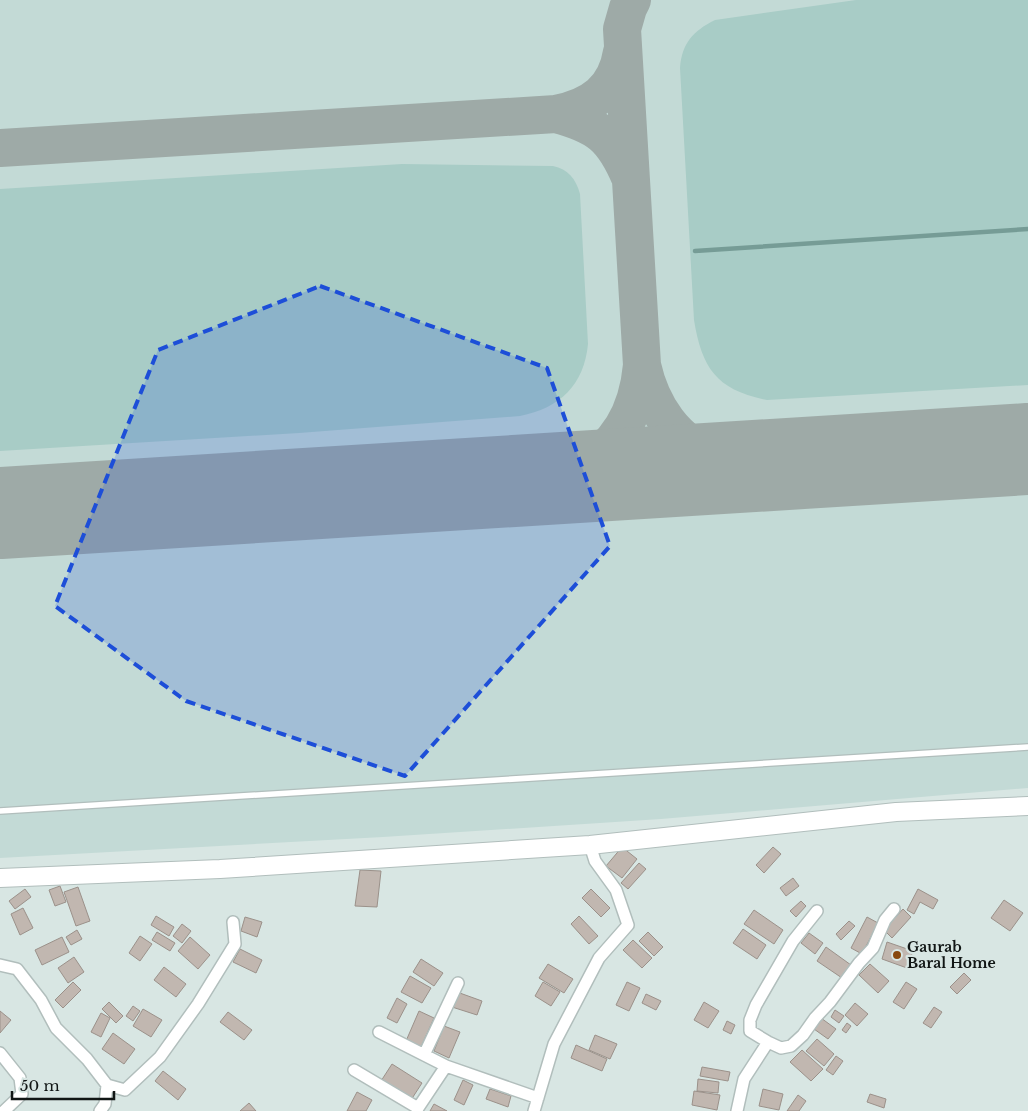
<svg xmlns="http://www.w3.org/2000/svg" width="1028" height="1111" font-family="'Libre Baskerville',serif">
<rect width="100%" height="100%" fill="#d8e6e3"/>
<!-- built -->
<path fill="#c3dad6" d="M0 0H1028V788L661 819 383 837 0 858Z"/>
<!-- green -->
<path fill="#a8ccc6" d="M856 0H1028V385L767 400C717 390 702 369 694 320L680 68C682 43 693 31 715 20Z
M402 164 553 166C568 169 576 179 580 194L588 344C584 385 560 408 520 416L299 433 0 451V189Z"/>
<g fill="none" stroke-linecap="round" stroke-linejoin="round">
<!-- stream -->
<path stroke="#769c96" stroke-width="4.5" d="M695 251 1028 229"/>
<!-- taxiway -->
<path stroke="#9eaaa7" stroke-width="38" d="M632 0 628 8 622 29 642 365C651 406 675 443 716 457 730 461 744 463 758 466
M622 52C616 90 592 107 556 114 598 125 613 137 630 177
M0 148 556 114
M536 480C549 476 564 474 577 468 619 448 638 410 642 365"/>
<!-- runway -->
<path stroke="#9eaaa7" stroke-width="92" d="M0 513 1028 449"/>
</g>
<!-- building -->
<path fill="#c1b7b0" stroke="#9b918a" d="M622 847 637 859 622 878 606 866Z
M773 847 781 854 764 873 756 865Z
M639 863 646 869 628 889 621 883Z
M360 870 381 871 377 907 355 906Z
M793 878 799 886 786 896 780 888Z
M60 886 66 902 55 906 49 890Z
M78 887 90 921 76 926 64 892Z
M25 889 31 897 15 909 9 901Z
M591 889 610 908 601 917 582 898Z
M918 889 938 900 933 909 920 902 914 914 907 910Z
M1004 900 1023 913 1010 931 991 918Z
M801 901 806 906 796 917 790 911Z
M23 908 33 928 20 935 11 914Z
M903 909 911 917 892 938 884 930Z
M754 910 783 930 774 944 744 924Z
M156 916 174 927 169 936 151 925Z
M579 916 598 936 589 944 571 924Z
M245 917 262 922 257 937 241 931Z
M867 917 878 923 862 954 851 948Z
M849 921 855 926 841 940 836 934Z
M182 924 191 931 182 943 173 936Z
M743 929 766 945 757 959 733 943Z
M77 930 82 939 71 945 66 937Z
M157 932 175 943 170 951 152 940Z
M648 932 663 947 654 956 639 941Z
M809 933 823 943 815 954 801 943Z
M140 936 152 944 140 961 129 953Z
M62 937 69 952 42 965 35 950Z
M190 937 210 955 198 969 178 951Z
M633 940 652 958 642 968 623 950Z
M887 942 913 951 907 968 882 959Z
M826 947 851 965 842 978 817 961Z
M240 949 262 960 256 973 233 962Z
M74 957 84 972 68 983 58 968Z
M421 959 443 973 434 986 413 972Z
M548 964 573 979 564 993 539 978Z
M870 964 889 981 878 993 859 975Z
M164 967 186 984 176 997 154 980Z
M964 973 971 980 957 994 950 987Z
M410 976 431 988 422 1003 401 992Z
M73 982 81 990 63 1008 55 1000Z
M543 982 560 992 551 1006 535 996Z
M627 982 640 988 629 1011 616 1005Z
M906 982 917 989 904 1009 893 1002Z
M457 992 482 1001 477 1015 452 1007Z
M646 994 661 1001 656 1010 642 1003Z
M397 998 407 1004 397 1023 387 1018Z
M109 1002 123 1016 116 1023 102 1009Z
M704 1002 719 1011 708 1028 694 1020Z
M855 1003 868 1014 857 1026 845 1015Z
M133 1006 140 1011 133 1021 126 1016Z
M934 1007 942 1012 931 1028 923 1023Z
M143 1009 162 1020 151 1037 133 1026Z
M835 1010 844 1016 839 1023 831 1017Z
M0 1011 11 1020 0 1033Z
M419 1011 434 1018 421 1047 406 1041Z
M228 1012 252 1030 244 1040 220 1022Z
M101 1013 110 1018 101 1037 91 1032Z
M821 1018 836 1029 828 1039 814 1029Z
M727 1021 735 1025 731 1034 723 1030Z
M847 1023 851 1026 846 1033 842 1030Z
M444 1026 460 1032 449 1058 434 1051Z
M113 1033 135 1049 124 1064 102 1049Z
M595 1035 617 1044 610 1059 589 1050Z
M817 1039 834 1054 824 1066 806 1051Z
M576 1045 607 1059 602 1071 571 1058Z
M802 1050 823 1069 811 1081 790 1062Z
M836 1056 843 1061 833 1075 826 1070Z
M392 1064 422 1083 411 1100 381 1081Z
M702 1067 730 1072 728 1081 700 1076Z
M163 1071 186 1089 178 1100 155 1081Z
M698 1079 719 1082 718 1093 697 1091Z
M463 1080 473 1085 464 1105 454 1100Z
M490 1089 511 1096 508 1107 486 1099Z
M763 1089 783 1094 779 1110 759 1106Z
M694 1091 720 1095 717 1110 692 1105Z
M357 1092 372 1100 366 1111H347Z
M870 1094 886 1099 884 1108 867 1102Z
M798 1095 806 1101 799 1111H787Z
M249 1103 256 1111H240Z
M434 1104 447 1111H430Z"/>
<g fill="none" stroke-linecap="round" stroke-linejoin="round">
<!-- service casing -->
<g stroke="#b1bebc" stroke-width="8">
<path id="service" d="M0 811 1028 747"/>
</g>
<!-- minor casing -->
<g stroke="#b1bebc" stroke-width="14">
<path id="minor" d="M817 911 793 941 756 1005 750 1020V1031L768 1042 781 1048 791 1046 803 1035 815 1018 830 1002 859 963 873 948 885 920 894 909
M0 965 17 969 41 1000 56 1028 87 1059 107 1085 105 1104 100 1111
M379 1032 446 1066 538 1098
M0 1053 20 1078 22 1094 4 1111
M424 1055 458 983
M354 1070 418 1108 417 1111
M107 1085 125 1090 160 1057 198 1004 235 944 233 922
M418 1108 446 1066
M534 1111 554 1044 599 958 628 925 616 890 595 861 590 845
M737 1111 744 1079 768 1042"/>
</g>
<!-- primary casing -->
<g stroke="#b1bebc" stroke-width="20">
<path id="primary" d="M0 878 220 869 590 845 896 812 1028 806"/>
</g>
<!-- service -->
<use href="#service" stroke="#fff" stroke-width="5.5"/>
<!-- minor -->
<use href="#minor" stroke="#fff" stroke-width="11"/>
<!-- primary -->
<use href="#primary" stroke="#fff" stroke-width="18"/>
</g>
<!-- marked area -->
<path fill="#1d4ed8" fill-opacity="0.2" stroke="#1d4ed8" stroke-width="4" stroke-dasharray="10 6" stroke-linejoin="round" d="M320 286 547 368 610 546 405 776 186 701 55 606 158 350Z"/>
<!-- markers -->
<circle fill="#88480e" stroke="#d8e6e3" stroke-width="2" cx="897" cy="955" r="5"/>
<g text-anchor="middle" stroke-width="4.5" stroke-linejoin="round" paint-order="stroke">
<!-- poi labels -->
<g font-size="14" font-weight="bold" fill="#111615" stroke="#d8e6e3" text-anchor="start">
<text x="907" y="952">Gaurab<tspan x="907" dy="16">Baral Home</tspan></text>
</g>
</g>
<!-- scale -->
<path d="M12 1091v8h102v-8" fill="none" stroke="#111615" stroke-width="2.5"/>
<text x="20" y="1091" font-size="15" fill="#111615" stroke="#d8e6e3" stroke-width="4" paint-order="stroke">50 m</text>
</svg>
